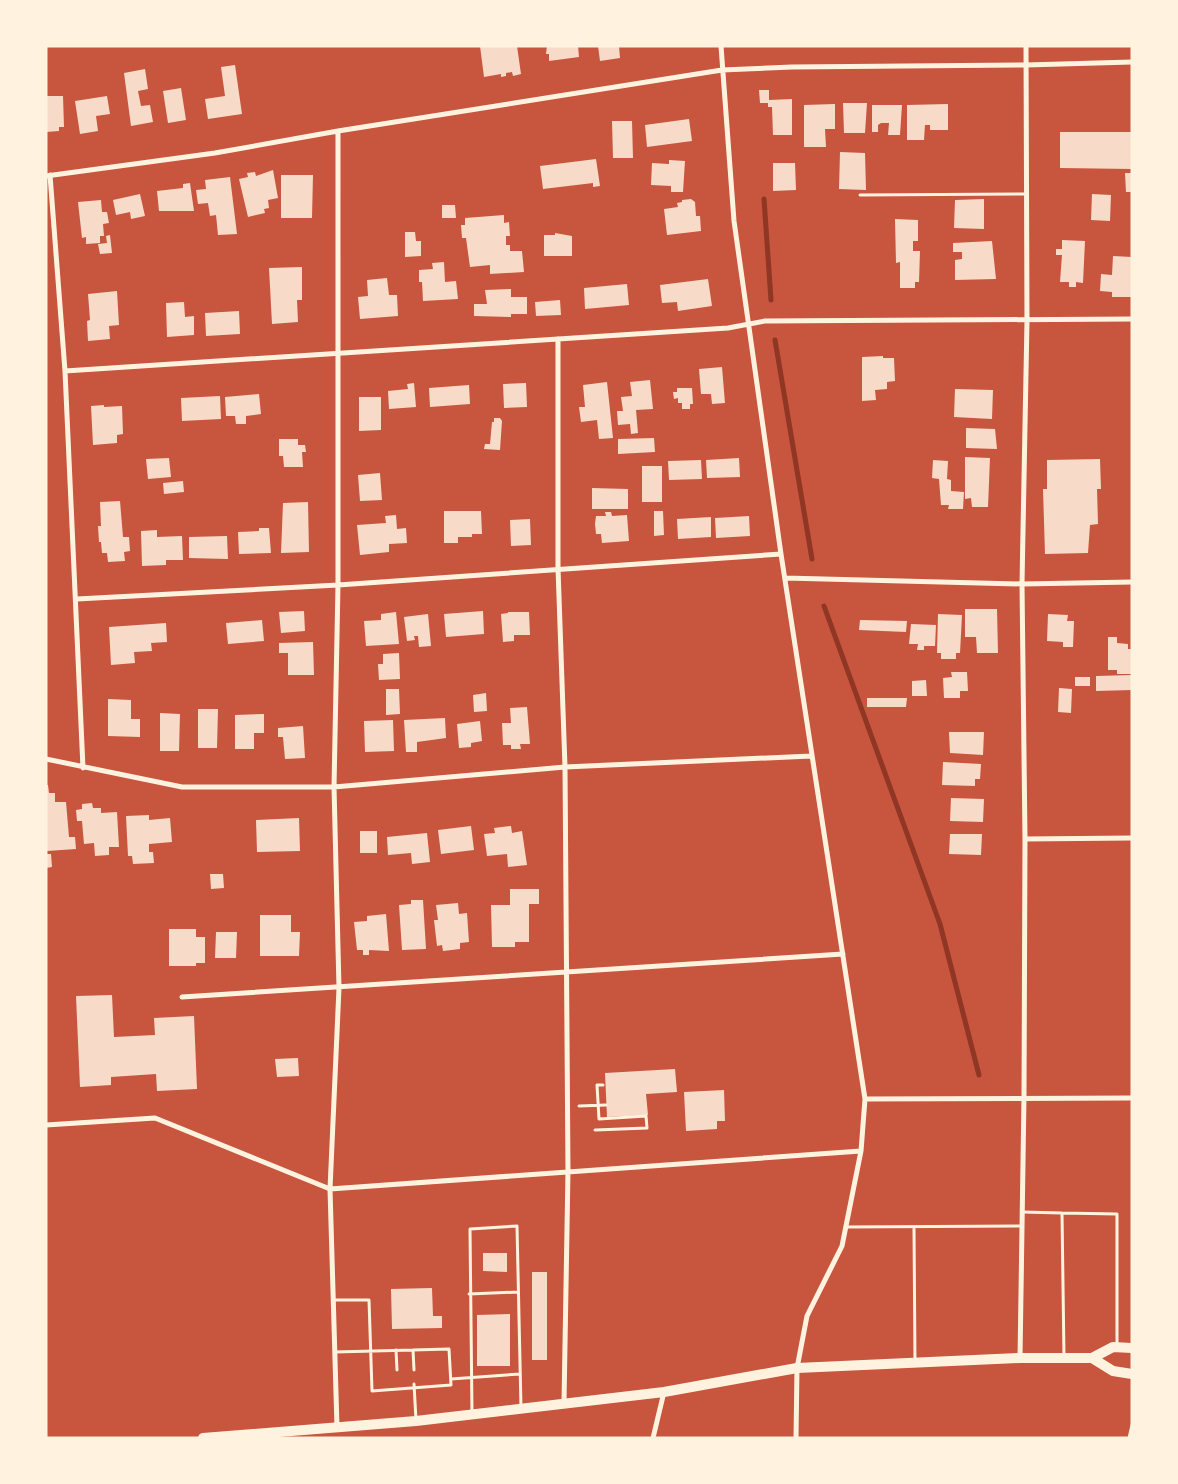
<svg xmlns="http://www.w3.org/2000/svg" width="1178" height="1484" font-family="'DejaVu Sans',sans-serif">
<rect width="100%" height="100%" fill="#c8553d"/>
<g fill="none" stroke-linecap="round" stroke-linejoin="round">
<!-- stream -->
<path stroke="#8f3625" stroke-width="5" d="M764 199 771 300
M775 340 812 559
M824 606 940 924 979 1075"/>
</g>
<!-- building -->
<path fill="#f7dbc8" d="M480 46H517L521 74 513 76 512 72 506 73V76L501 77V74L484 77Z
M547 46H578L579 57 549 61V54H546Z
M598 46H619L620 58 600 61Z
M235 65 242 114 208 119 205 99 225 96 221 67Z
M145 69 148 89 138 91 141 106 150 105 153 122 131 126 124 73Z
M181 88 186 120 168 123 163 91Z
M759 90H769V100L792 99V135H773L772 107H768V103H760Z
M46 96H63L64 127H59V131L46 132Z
M107 96 110 114 96 116 98 131 80 134 75 101Z
M843 103H867L865 133H844Z
M835 104V129H825L826 147H804V105Z
M948 104V130H930V125H925L924 140H907V105Z
M872 105H902L900 135H888L889 123H881L878 125V132H872Z
M689 119 692 141 647 147 645 125Z
M612 121H632L633 158H613Z
M1060 132H1132V169L1060 168Z
M840 152 865 153 866 190 839 189Z
M596 159 600 186 593 187V183L543 189 540 166Z
M669 160 685 161 683 192H671V186L651 185 652 163 669 164Z
M773 163H795L796 190 773 191Z
M273 170 278 198 268 200 269 208 264 209 265 213 248 217 239 179 248 177 247 173 255 172 256 176Z
M1125 173H1132V192H1126Z
M281 175H313L312 218H281Z
M230 177 237 234 218 235 216 215 210 216 208 203 198 204 196 190 206 189 205 180Z
M190 183 194 211H159L157 191 183 188V184Z
M140 194 145 216 131 219 130 212 116 215 113 200Z
M1092 194 1111 195 1110 221 1091 220Z
M691 199 695 202 696 216H700L701 231 667 235 664 209 678 207 677 203 682 202V200Z
M984 199V229L954 228 955 200Z
M101 200 102 212H107L109 223 103 224 104 236H100V243L86 244V237L82 238 78 202Z
M442 205H455L456 218H442Z
M504 215V223L509 222 510 236H506V245H510V251H522L524 272 490 274V265L470 267 466 238H462L461 225H465V218Z
M895 219 918 220V241H913V251H920L919 282H915V288H900V262L896 263Z
M405 232H415L416 241H421V256L405 257Z
M555 233 572 236V256H544V235H555Z
M110 235 112 253 100 254 98 244 107 243 106 236Z
M1062 240 1085 241 1083 283 1076 282V287H1069V282H1060L1062 255H1056V249H1062Z
M992 241 996 279 955 280V260L962 259V252H953V243Z
M1113 256 1132 257V297H1112V292L1100 291 1101 274 1112 275Z
M444 262 445 282 456 281 458 299 423 301 422 282H419V270L433 269 432 263Z
M302 267V300H297L298 322 272 324 269 268Z
M387 278 389 295H397L398 316 360 319 358 297 368 296 367 280Z
M708 279 712 306 678 311 677 302 662 303 660 285Z
M627 284 629 305 585 309 584 288Z
M511 289V297H527V314H511V317L474 316V304H487L485 290Z
M117 291 119 325 109 326 110 339 88 341 87 321 90 320 88 294Z
M560 300 561 315 536 316 535 302Z
M184 302 185 317 194 316V335L167 337 166 303Z
M239 311 240 334 206 336 205 313Z
M883 356V358H894L895 381 887 382V389L875 390 876 400 862 401V357Z
M722 367 725 403 712 404 711 394H701L699 369Z
M650 380 653 409 636 410 638 433 631 434 630 424 618 425 617 411H623L621 397 632 396 630 382Z
M607 382 613 438 599 439 597 420 581 422 579 407H585L583 385Z
M414 383 416 407 389 409 388 391 408 389 407 384Z
M526 383 527 407 504 408 503 384Z
M469 385 470 404 430 407 429 388Z
M677 388H692L693 404H690V409H682V403H678V398L674 399 673 392H677Z
M955 389 993 390 992 419 954 417Z
M259 394 261 414 246 416V424H236L235 416H226L225 397Z
M220 396 221 419 182 421 181 398Z
M359 397H381V430L359 431Z
M104 405V407L122 406 123 434 117 435V443L93 445 91 406Z
M494 418H500L502 421 500 450 484 449 485 444H490L492 422H494Z
M966 428 995 429 997 449 966 448Z
M654 438 655 452 618 454V439Z
M279 439H298V445H305L306 452H302L303 467H284L283 456H279Z
M965 457 990 458 988 507H972L971 498 965 499Z
M169 458 171 477 148 479 146 459Z
M739 458 740 477 707 478 706 460Z
M1100 459 1101 489H1097L1098 524 1090 525 1088 553 1045 554 1043 489H1047V460Z
M701 460 702 479 669 480 668 461Z
M933 460 948 461 947 479 951 480V491L964 492 963 509H948L949 505H941L939 479 932 478Z
M642 466H662V502H642Z
M380 473 382 500 360 501 358 475Z
M183 481 184 492 164 494 163 483Z
M592 488 628 489V509H592Z
M120 501 123 537H129L130 551 124 552 125 561 108 562 107 553H102L101 542H99L98 526H101L100 502Z
M308 502 309 552 281 553 283 503Z
M444 511H481L482 534H472V537H458V543H444Z
M654 511H663L664 535 654 536Z
M605 512H611L612 516 627 515 629 541 602 543 601 534H596L595 524 596 516H606Z
M396 515 397 529 406 528 407 543 389 544V552L360 555 357 525 386 523 385 516Z
M749 516 750 536 716 538 715 518Z
M711 517V537L678 539 677 519Z
M530 519 531 545 511 546 510 520Z
M259 528H269L271 553 239 554 238 532 259 531Z
M157 530V537L182 536 183 560H166V565L142 566 141 531Z
M227 536 228 559 189 558V537Z
M965 609H997L998 653H977L976 637H965Z
M304 611 305 631 281 633 279 612Z
M483 611 484 634 446 637 444 614Z
M396 612 399 644 366 646 364 621 381 620V614Z
M508 612H529L530 635H514V641L503 642 501 614 508 613Z
M428 614 431 646 419 647 418 636H414L415 640 407 641 404 617Z
M938 614 962 615 960 653H956V659H941V653H937Z
M1048 614 1068 615 1067 621H1074L1073 647H1063V642L1047 641Z
M262 620 264 641 228 644 226 623Z
M860 620 907 621 906 632 859 630Z
M166 623 167 642 151 643 152 651 134 652 135 663 111 665 109 627Z
M911 624 936 625 935 646H924V650H917L918 644H909Z
M1108 637H1117V643L1128 644V649H1132V674H1117V670H1108Z
M313 642 314 675H288V653H279V643Z
M399 653 400 679 379 680 378 664H383V654Z
M951 672H967L968 691H960V698H944L943 678 952 677Z
M1132 675V690L1096 691V676Z
M1075 677H1090V686H1075Z
M926 680 927 696H912V681Z
M1059 688 1072 689 1071 713 1058 712Z
M386 689H399L400 714 386 715Z
M486 693 487 711 474 712 473 695Z
M867 698H907L906 707H867Z
M108 699 131 700V719H140V737L108 736Z
M527 707 530 744H520L521 749H511V745H503L502 723H511L510 708Z
M198 709H218L217 748H198Z
M160 713 180 714 179 751H160Z
M264 714V733H254V749H235V715Z
M445 718 446 738 417 742V752H406L404 720Z
M393 720 394 751 365 752 364 721Z
M480 721 482 741 471 743V747L459 748 457 724Z
M303 726 305 758 285 759 283 737H278V728Z
M949 732H984L983 755 950 753Z
M943 762 981 764 980 779H975V786L942 785Z
M46 785H48L49 793H55V802H66L69 837H75L76 849 47 851Z
M951 798 984 799 983 822 950 821Z
M92 803 93 808H101V813L117 812 119 847H109V855L95 856 94 843 84 844 82 821H77L76 810 82 809V804Z
M149 815V820L170 818 172 842 149 844V852H153L154 863 133 864 132 856H128L126 816Z
M299 818 300 851 257 852 256 820Z
M471 826 474 850 441 854 438 830Z
M511 826 512 833 522 831 527 865 508 867 507 854 487 856 484 834 495 833 494 828Z
M360 831H377V853H360Z
M427 833 430 862 412 864 411 853 388 855 387 837Z
M950 834H982L981 855 949 854Z
M46 854H51L52 867 46 868Z
M210 874H223L224 888 211 889Z
M510 889H539V904H529V942H515V947H492L491 905H510Z
M411 900H423L426 949 402 950 399 905 411 904Z
M458 903 459 914 467 913 469 942 460 943V949L443 951 442 945 437 946 434 920H438L436 905Z
M386 914 389 951 369 950V955H363V950H357L354 922 367 921V916Z
M260 915H291V932H300L299 956H260Z
M169 929H196V937H205V963H196V966H169Z
M216 932H237L236 958H215Z
M112 995 114 1037 155 1035 154 1018 194 1016 197 1089 157 1091 156 1074 111 1077V1085L80 1087 76 996Z
M298 1058 299 1076 277 1077 275 1059Z
M675 1069 677 1092 646 1094 648 1115 607 1117 605 1073Z
M724 1090 725 1121H717V1129L686 1131 684 1092Z
M483 1253H507V1272L483 1271Z
M532 1272H547V1360H532Z
M432 1288 433 1316H442V1328L392 1329 391 1289Z
M510 1314V1366H477V1315Z"/>
<g fill="none" stroke-linecap="round" stroke-linejoin="round">
<!-- path -->
<path stroke="#fff3e0" stroke-width="3" d="M579 1106 606 1105
M595 1130 647 1128 646 1116 599 1119 597 1085H603"/>
<!-- service -->
<path stroke="#fff3e0" stroke-width="3" d="M860 195 1026 194
M1022 1212 1062 1213
M846 1227 1022 1226
M914 1228 915 1362
M469 1294 518 1292
M333 1300H369L372 1391 451 1385 449 1349 413 1350
M396 1350 397 1370
M335 1352 413 1350 414 1370
M1064 1357 1062 1213 1117 1214V1347
M451 1379 520 1374
M414 1384 416 1420
M472 1413 470 1229 517 1226 521 1408
M1129 1438 1132 1425"/>
<!-- minor -->
<path stroke="#fff3e0" stroke-width="5" d="M721 46 734 221 781 554 865 1099 861 1151 842 1246 807 1316 797 1368 796 1438
M50 175 65 371 83 768
M46 176 215 153 338 131 722 70 792 67 1026 65 1132 62
M558 339V568L565 767 568 1171 564 1403
M65 371 728 328 765 321 1132 319
M785 578 1022 584 1132 582
M77 599 338 585 781 554
M46 759 182 787H334L565 767 811 756
M1025 839 1132 838
M182 997 843 954
M865 1099 1132 1098
M46 1125 155 1118 330 1189 861 1151
M1020 1358 1024 1097 1025 839 1022 584 1027 321 1026 46
M337 1427 330 1189 339 988 334 787 338 585V131
M653 1438 664 1392"/>
<!-- primary -->
<path stroke="#fff3e0" stroke-width="10" d="M1092 1358 1113 1371 1132 1374
M203 1438 416 1421 664 1392 797 1368 1020 1358H1092L1113 1347 1132 1348"/>
</g>
<!-- border -->
<rect width="1178" height="1484" fill="none" stroke="#fff3e0" stroke-width="95"/>
</svg>
